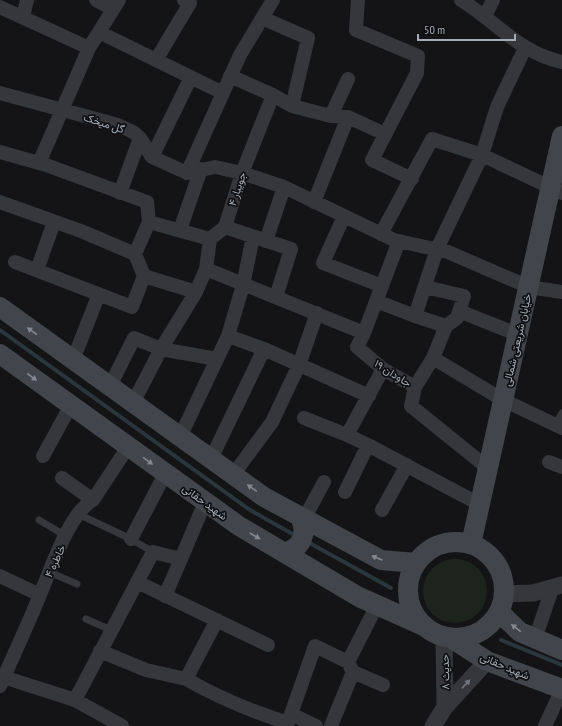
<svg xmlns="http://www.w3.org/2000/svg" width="562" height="726" font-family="'PT Sans Narrow',Vazirmatn,sans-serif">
<rect width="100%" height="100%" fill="#141416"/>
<!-- green -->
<path fill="#1c241c" d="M423 591a32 32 0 1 1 64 0a32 32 0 1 1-64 0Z"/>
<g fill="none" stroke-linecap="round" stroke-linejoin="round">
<!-- stream -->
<path stroke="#29363b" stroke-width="4" d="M0 330 250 510 296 536
M306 541 391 588
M501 640 562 665"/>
<!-- service -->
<path stroke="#35373b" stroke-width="7" d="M555 425 562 413
M78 514 131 539 153 552
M39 520 66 536
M49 572 77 584
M86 619 111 630"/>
<!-- minor -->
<path stroke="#35373b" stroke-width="14" d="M96 0 113 9
M358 0 356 30 418 56 417 73 372 160 412 179
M461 0C497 22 519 53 562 62
M0 7 89 48
M485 16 493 0
M23 17 27 0
M99 32 223 93
M156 60 190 3 184 0
M230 76 273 95
M0 93 118 125 133 132 140 138 152 157 187 173 215 167 242 173 284 187 394 240 448 252 529 287 562 292
M292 106 331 116 348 117 385 134
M331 116 348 79
M0 152 46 165 147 202 149 222 210 239
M152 157 191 77
M39 163 89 48 119 0
M187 173 240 55 273 0
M120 193 140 138
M0 202 81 231 135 254 144 276 196 292
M314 202 348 117
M344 216 323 263 382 286
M225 227 291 249 276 297
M180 230 201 169
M381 234 432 139 482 155 562 193
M266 241 284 187
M135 254 149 222
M15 262 132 307 144 276
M206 269 364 333 357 347 383 369 415 387 433 358 503 400 562 428
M37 270 54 222
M425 287 464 296 457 318 446 326
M376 301 415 316
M459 311 519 335
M364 333 399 241
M228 336 264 349 369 396
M433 358 446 326 415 316 437 249 482 155 497 107 525 48
M73 360 99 294
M110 386 134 338 161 349 217 359
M415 387 411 406 489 469
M133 403 161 349 196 292 206 269 210 239 225 227 242 173 273 95 292 106 308 38 262 18
M304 418 347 435
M180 437 228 336 243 285 253 237
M368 445 481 505
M43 456 71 405
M211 459 264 349
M549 462 562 467
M233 475 272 422 299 365 317 313
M62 478 93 500
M345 492 368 445 347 435 383 369
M382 510 407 465
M304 519 324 482
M131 539 165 474
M0 576 40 595
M137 582 268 645
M165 596 181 559
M217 620 186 679C221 699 250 711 288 723L291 714
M535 639 552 589
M100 651 146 670 186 679
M353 672 383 685
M0 676 75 700 122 726
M0 686C13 656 27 627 39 597 51 570 68 514 93 500L128 447
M75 700 153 552 181 559 205 502
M316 726 291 714 315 646 348 662
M331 726 353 672 348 662 377 605
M545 726 562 689"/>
<!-- tertiary -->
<path stroke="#35373b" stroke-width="17" d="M504 594 533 593 562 585
M444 637 445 707
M433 726 445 707 487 661"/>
<!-- secondary -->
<path stroke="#42464c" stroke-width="20" d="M0 307 264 497 381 560 416 563
M0 354 239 526 359 597 424 626
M408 590a48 48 0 1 1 96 0a48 48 0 1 1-96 0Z
M471 544 562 136
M283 552C302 550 308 533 300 517
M499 612 520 632 562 650
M451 638 487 661 562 689"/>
</g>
<!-- one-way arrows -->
<defs><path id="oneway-solid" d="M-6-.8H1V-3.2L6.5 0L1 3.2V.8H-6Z"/></defs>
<g fill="#828992">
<use href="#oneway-solid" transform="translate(32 331) rotate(-144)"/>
<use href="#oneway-solid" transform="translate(32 377) rotate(36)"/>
<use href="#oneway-solid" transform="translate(148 461) rotate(36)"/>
<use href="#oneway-solid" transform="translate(252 488) rotate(-145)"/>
<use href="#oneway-solid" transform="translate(255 536) rotate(30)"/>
<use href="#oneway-solid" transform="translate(377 558) rotate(-157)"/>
<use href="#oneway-solid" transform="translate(516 628) rotate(-143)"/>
</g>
<use fill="#727880" href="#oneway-solid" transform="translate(466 684) rotate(-47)"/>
<g text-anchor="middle" stroke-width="3.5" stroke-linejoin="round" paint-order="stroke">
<!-- street labels -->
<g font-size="11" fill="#a4adb8" stroke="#0f0f11">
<text transform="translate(104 123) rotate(18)" y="4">گل میخک</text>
<text transform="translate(237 189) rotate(-72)" y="4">جویبار ۴</text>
<text transform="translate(517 340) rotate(-77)" y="4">خیابان شریعتی شمالی</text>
<text transform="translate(393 373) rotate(32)" y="4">جاودان ۱۹</text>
<text transform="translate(205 502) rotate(36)" y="4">شهید حقانی</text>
<text transform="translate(55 561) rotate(-65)" y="4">خاطره ۴</text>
<text transform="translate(505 666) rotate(23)" y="4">شهید حقانی</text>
<text transform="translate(445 672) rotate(-91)" y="4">حدیث ۸</text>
</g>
</g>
<!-- scale -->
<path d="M418 34v6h97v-6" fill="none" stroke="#a4adb8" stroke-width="2"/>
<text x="424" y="34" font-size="12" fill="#a4adb8" stroke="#0f0f11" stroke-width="3" paint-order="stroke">50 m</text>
</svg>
